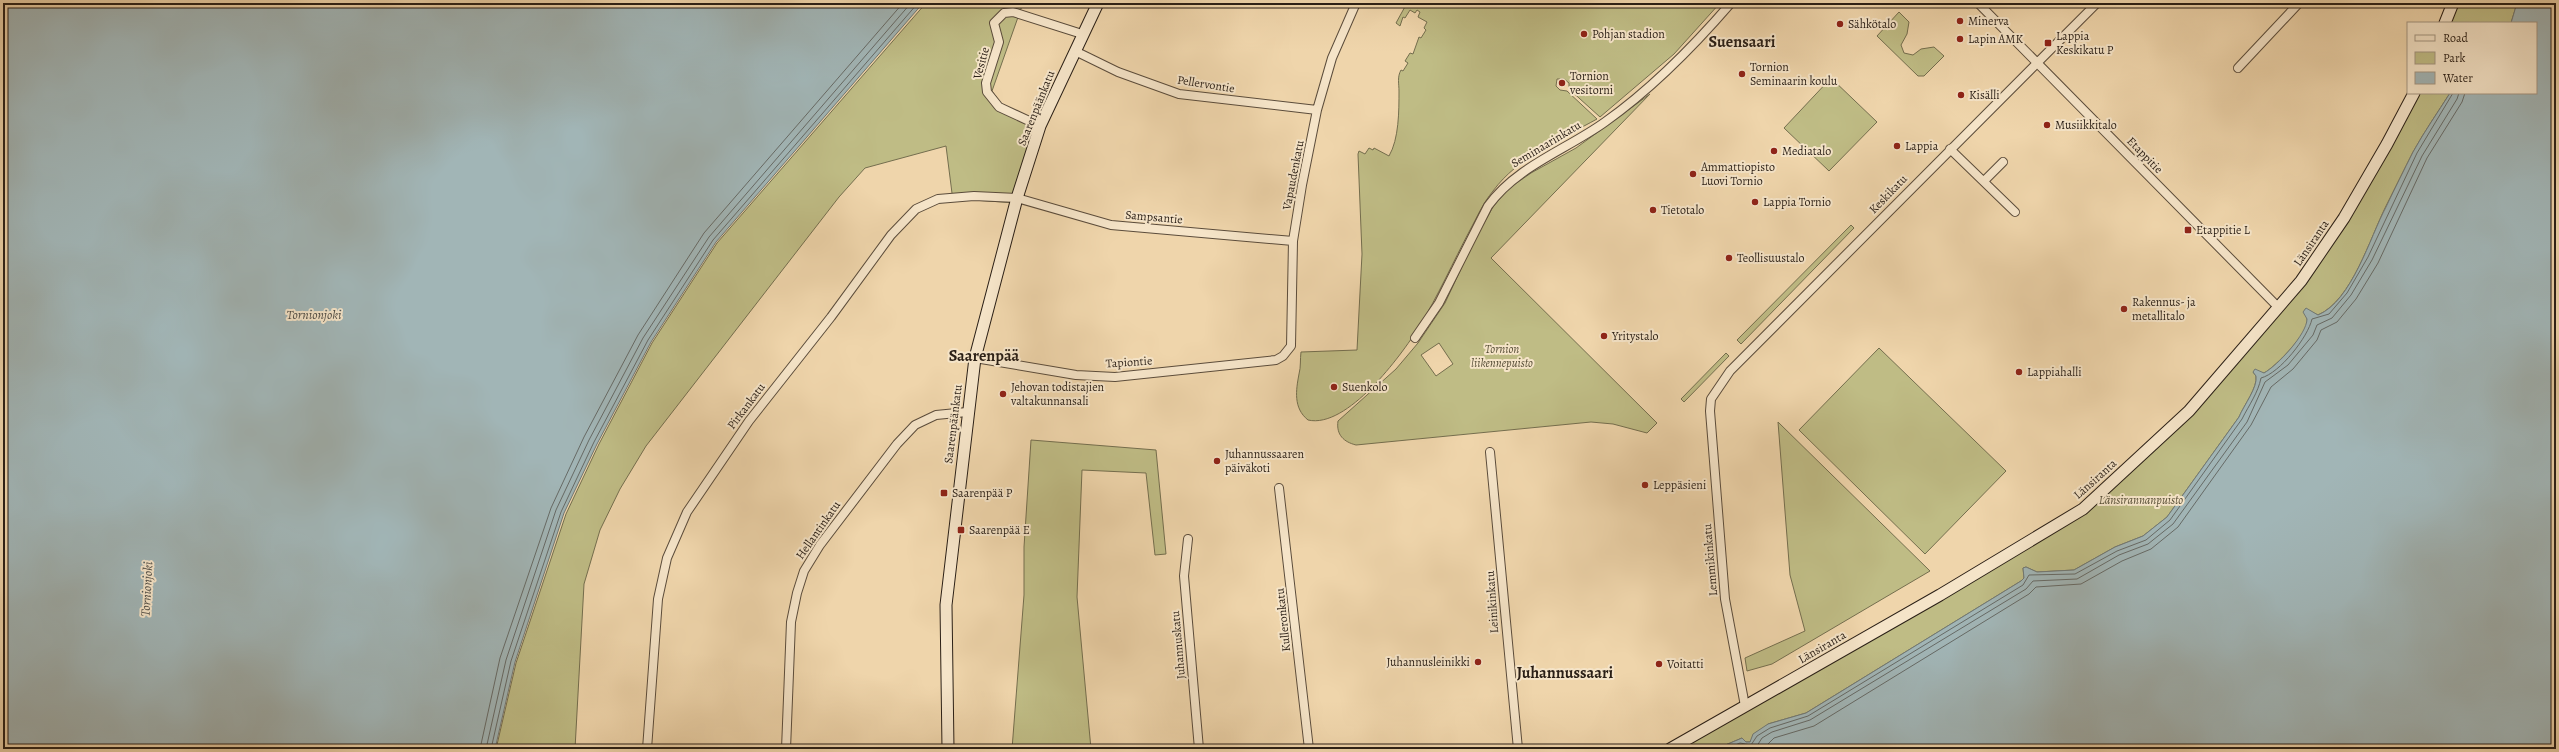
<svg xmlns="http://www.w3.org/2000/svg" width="2559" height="752" font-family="Alegreya,serif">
<rect width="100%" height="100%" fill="#efd5ab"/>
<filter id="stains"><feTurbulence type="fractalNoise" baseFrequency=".005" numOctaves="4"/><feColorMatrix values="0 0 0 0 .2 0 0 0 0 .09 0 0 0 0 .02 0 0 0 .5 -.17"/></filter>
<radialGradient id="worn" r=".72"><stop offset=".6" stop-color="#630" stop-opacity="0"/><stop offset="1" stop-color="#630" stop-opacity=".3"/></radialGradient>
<!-- green -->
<path fill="#bfbc85" stroke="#746e4e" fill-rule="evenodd" d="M926 3H1023L992 91 1001 104 1045 124 1016 203 974 200 953 201 946 146 865 168 839 197 646 446 620 489 600 530 584 584 575 749H496L516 663 566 514 599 444 652 343 717 243Z
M1407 3H1720L1674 54 1600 117 1569 89V83L1564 79H1557L1556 86 1560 90 1567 91 1597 119C1561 139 1518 157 1493 191 1483 203 1477 217 1470 230 1453 262 1438 296 1419 327 1401 356 1347 429 1308 420 1293 408 1296 390 1299 374 1301 367 1300 359 1301 352L1357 350 1362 254 1358 154 1359 151 1365 154 1369 148 1373 150 1374 148 1389 156C1399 139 1399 111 1399 91 1399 84 1397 77 1401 70L1403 71 1408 63 1405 61 1410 53 1413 54 1419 37 1421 38 1426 30 1424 28 1427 22 1418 17 1420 12 1417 10 1415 13 1410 10 1405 18 1403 17 1400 26 1396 23Z
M2457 3H2517L2511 23H2448Z
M1899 12 1909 22 1907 34 1901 45 1904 53 1913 55 1921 49 1934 47 1944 56 1924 76H1918L1877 36Z
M1831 78 1877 122 1829 171 1784 128Z
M2417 93H2450C2438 112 2424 132 2413 152 2404 170 2395 188 2386 206 2370 238 2352 300 2318 315L2305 309C2306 314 2308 319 2307 324 2305 336 2275 367 2264 373L2253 372 2256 376C2258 387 2244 405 2239 417L2167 517 2143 536 2115 547 2074 570 2037 572 2026 567 2023 568 2024 578 2021 581 1806 713 1768 724 1750 742H1746L1742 738 1716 749H1680L2084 511 2134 467 2303 284Z
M1650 94 1491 258 1657 423 1647 433 1613 424 1591 422 1356 445C1344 442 1336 435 1338 421L1396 369 1418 343 1445 303 1474 241 1493 207 1508 189 1531 173 1576 148ZM1439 343 1453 364 1436 376 1421 355Z
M1851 225 1854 228 1741 344 1737 340Z
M1879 348 2006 471 1925 554 1799 430Z
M1726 353 1729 356 1684 402 1681 399Z
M1778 422 1930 571 1772 664 1747 671 1745 658 1805 631 1790 575Z
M1031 440 1156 450 1166 554 1155 555 1146 473 1082 470 1077 597 1091 749H1012L1024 595V547Z"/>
<!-- water -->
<path fill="#a1b5b6" stroke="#717976" d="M3 3H923L716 242 651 342 597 444 564 513 515 662 495 749H3Z
M2517 3H2556V749H1716L1742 738 1746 742H1750L1753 734 1768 724 1806 713 2021 581 2024 578 2023 568 2026 567 2037 572 2074 570 2115 547 2143 536 2167 517 2239 417C2244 405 2258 387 2256 376L2253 372 2255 369 2264 373C2277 366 2307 334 2307 319L2303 312 2306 308 2318 315C2352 301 2370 237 2386 207 2395 188 2404 170 2413 152 2424 132 2438 112 2450 93H2536V23H2511Z"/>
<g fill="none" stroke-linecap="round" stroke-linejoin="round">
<!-- shore -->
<path stroke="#666a66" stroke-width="1" d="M480 749 500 658 551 508 584 437 638 335 704 233 903 3
M486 749 506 660 556 510 589 440 643 338 709 237 911 3
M491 749 511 661 561 512 594 442 648 340 713 240 918 3
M1726 749 1740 743 1751 745 1757 736 1770 728 1808 716 2023 585 2029 575 2075 574 2117 551 2146 540 2170 520 2242 419C2249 405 2258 393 2261 378 2280 373 2308 337 2312 319L2329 314 2347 293 2368 257 2417 153 2453 93
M1755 749 1762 738 1772 732 1810 720 2026 589 2033 581 2077 579 2119 555 2148 544 2173 524 2247 422 2265 382 2288 365 2313 335 2317 325 2332 318 2351 295 2372 260 2422 156 2457 99 2459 93
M1763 749 1774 738 1814 726 2029 594 2036 587 2081 584 2122 561 2151 549 2178 527 2251 425 2271 387 2293 369 2317 340 2321 330 2337 322 2356 299 2378 263 2427 158 2462 102 2465 93"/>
<!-- street casing -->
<g stroke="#5b4c3b" stroke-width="10">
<path id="street" d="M1978 3 2278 307
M1075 51 1118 72 1179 94 1317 110
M2238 68 2299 3
M1040 126 999 107 987 92 986 83 999 42 994 23 1004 13 1013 12 1082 34
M1950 149 2015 212
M1984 181 2003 162
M1415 338 1439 303 1488 206C1517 166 1566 150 1605 122 1653 88 1693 47 1731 3
M975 358 1076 375 1115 377 1276 360 1283 356 1291 346 1293 241 1302 185 1317 110 1332 58 1356 3
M1490 452 1518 749
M1279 488 1309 749
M1188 539 1184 576 1199 749
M1745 706 1725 599 1710 411 1711 399 1730 371 2097 3
M647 749 658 599 667 558 687 512 749 421 831 317 891 235 916 209 938 199 974 196 1017 198 1111 225 1293 241
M786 749 791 622 797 593 804 571 820 545 897 444 915 425 936 415 967 412"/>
</g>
<!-- secondary casing -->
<g stroke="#2a1f16" stroke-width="13">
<path id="secondary" d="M2445 23 2453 3
M948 749 946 605 975 358 1017 198 1040 126 1098 3
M1670 749 1940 595 2083 509 2189 411 2301 281 2344 218 2387 144 2414 93"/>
</g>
<!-- street -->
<use href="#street" stroke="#f5e4c8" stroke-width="8"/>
<!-- secondary -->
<use href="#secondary" stroke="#f5e4c8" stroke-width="11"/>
</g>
<!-- markers -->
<g fill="#8f2418" stroke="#f5e4c8" stroke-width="1.5">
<circle cx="1960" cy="21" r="4"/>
<circle cx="1840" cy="24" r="4"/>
<circle cx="1584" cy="34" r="4"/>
<circle cx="1960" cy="39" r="4"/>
<rect x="2044" y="39" width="8" height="8" rx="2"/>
<circle cx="1742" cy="74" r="4"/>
<circle cx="1562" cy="83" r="4"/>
<circle cx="1961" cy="95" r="4"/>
<circle cx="2047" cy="125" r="4"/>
<circle cx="1897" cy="146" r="4"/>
<circle cx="1774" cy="151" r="4"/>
<circle cx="1693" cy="174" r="4"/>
<circle cx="1755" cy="202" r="4"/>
<circle cx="1653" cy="210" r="4"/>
<rect x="2184" y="226" width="8" height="8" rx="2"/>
<circle cx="1729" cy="258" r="4"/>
<circle cx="2124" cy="309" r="4"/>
<circle cx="1604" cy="336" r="4"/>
<circle cx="2019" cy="372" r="4"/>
<circle cx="1334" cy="387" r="4"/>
<circle cx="1003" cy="394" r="4"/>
<circle cx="1217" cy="461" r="4"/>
<circle cx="1645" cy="485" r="4"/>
<rect x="940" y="489" width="8" height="8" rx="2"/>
<rect x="957" y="526" width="8" height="8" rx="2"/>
<circle cx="1478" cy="662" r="4"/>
<circle cx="1659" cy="664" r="4"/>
</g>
<g text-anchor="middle" stroke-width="4" stroke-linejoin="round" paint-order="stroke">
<!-- poi labels -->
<g font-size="12" fill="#2a1f16" stroke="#f5e4c8" text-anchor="start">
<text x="1968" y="25">Minerva</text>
<text x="1848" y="28">Sähkötalo</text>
<text x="1592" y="38">Pohjan stadion</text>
<text x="2056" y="40">Lappia<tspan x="2056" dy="14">Keskikatu P</tspan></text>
<text x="1968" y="43">Lapin AMK</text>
<text x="1750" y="71">Tornion<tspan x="1750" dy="14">Seminaarin koulu</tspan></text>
<text x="1570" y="80">Tornion<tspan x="1570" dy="14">vesitorni</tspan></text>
<text x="1969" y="99">Kisälli</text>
<text x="2055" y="129">Musiikkitalo</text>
<text x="1905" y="150">Lappia</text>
<text x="1782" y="155">Mediatalo</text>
<text x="1701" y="171">Ammattiopisto<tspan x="1701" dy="14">Luovi Tornio</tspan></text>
<text x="1763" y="206">Lappia Tornio</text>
<text x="1661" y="214">Tietotalo</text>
<text x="2196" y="234">Etappitie L</text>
<text x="1737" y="262">Teollisuustalo</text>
<text x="2132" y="306">Rakennus- ja<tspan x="2132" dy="14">metallitalo</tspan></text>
<text x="1612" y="340">Yritystalo</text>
<text x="2027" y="376">Lappiahalli</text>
<text x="1011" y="391">Jehovan todistajien<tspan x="1011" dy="14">valtakunnansali</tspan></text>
<text x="1342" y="391">Suenkolo</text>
<text x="1225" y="458">Juhannussaaren<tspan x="1225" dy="14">päiväkoti</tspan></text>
<text x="1653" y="489">Leppäsieni</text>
<text x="952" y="497">Saarenpää P</text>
<text x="969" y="534">Saarenpää E</text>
<text x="1470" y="666" text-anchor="end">Juhannusleinikki</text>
<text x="1667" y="668">Voitatti</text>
</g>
<!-- street labels -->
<g font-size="12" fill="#2a1f16" stroke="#f5e4c8">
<text transform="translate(981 63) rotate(-75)" y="4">Vesitie</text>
<text transform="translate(1206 84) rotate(9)" y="4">Pellervontie</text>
<text transform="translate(1036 108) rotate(-68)" y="4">Saarenpäänkatu</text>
<text transform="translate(1546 144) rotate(-31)" y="4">Seminaarinkatu</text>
<text transform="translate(2145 155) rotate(46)" y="4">Etappitie</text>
<text transform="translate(1293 175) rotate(-79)" y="4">Vapaudenkatu</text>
<text transform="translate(1888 194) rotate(-46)" y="4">Keskikatu</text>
<text transform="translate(1154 217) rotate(5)" y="4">Sampsantie</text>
<text transform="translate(2311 243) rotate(-56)" y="4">Länsiranta</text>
<text transform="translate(1129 362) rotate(-4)" y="4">Tapiontie</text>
<text transform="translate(746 406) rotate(-53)" y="4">Pirkankatu</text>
<text transform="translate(953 424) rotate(-83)" y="4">Saarenpäänkatu</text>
<text transform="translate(2095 479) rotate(-42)" y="4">Länsiranta</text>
<text transform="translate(818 530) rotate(-55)" y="4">Hellantinkatu</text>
<text transform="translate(1710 560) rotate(-95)" y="4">Lemmikinkatu</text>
<text transform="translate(1492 602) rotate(-94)" y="4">Leinikinkatu</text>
<text transform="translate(1283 620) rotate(-96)" y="4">Kulleronkatu</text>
<text transform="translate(1178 645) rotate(-95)" y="4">Juhannuskatu</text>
<text transform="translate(1822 647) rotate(-30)" y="4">Länsiranta</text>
</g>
<!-- park labels -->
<g font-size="12" font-style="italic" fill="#574e37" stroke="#f5e4c8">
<text x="1502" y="353">Tornion<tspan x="1502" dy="14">liikennepuisto</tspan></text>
<text x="2141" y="504">Länsirannanpuisto</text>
</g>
<!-- water labels -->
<g font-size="13" font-style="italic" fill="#4e4c46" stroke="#f5e4c8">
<text x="314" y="319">Tornionjoki</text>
<text transform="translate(146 589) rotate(-87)" y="5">Tornionjoki</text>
</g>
<!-- district labels -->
<g font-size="16" font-weight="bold" fill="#2a1f16" stroke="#f5e4c8">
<text x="1742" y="47">Suensaari</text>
<text x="984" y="361">Saarenpää</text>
<text x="1565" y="678">Juhannussaari</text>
</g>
</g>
<!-- margin -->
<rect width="2559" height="752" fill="none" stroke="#efd5ab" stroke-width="16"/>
<rect x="4" y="4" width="2551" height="744" fill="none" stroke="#2a1f16" stroke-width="2"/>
<rect x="8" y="8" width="2543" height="736" fill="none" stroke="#2a1f16"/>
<!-- legend -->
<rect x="2407" y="22" width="130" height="72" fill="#f5e4c8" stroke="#a49581"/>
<rect x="2415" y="35" width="20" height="6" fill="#f5e4c8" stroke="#a49581"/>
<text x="2443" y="42" font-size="12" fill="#2a1f16">Road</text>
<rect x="2415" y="52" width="20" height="12" fill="#bfbc85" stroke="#a49581"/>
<text x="2443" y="62" font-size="12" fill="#2a1f16">Park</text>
<rect x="2415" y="72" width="20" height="12" fill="#a1b5b6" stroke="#a49581"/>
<text x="2443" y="82" font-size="12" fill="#2a1f16">Water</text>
<rect width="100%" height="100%" filter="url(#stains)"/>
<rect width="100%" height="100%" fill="url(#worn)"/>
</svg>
